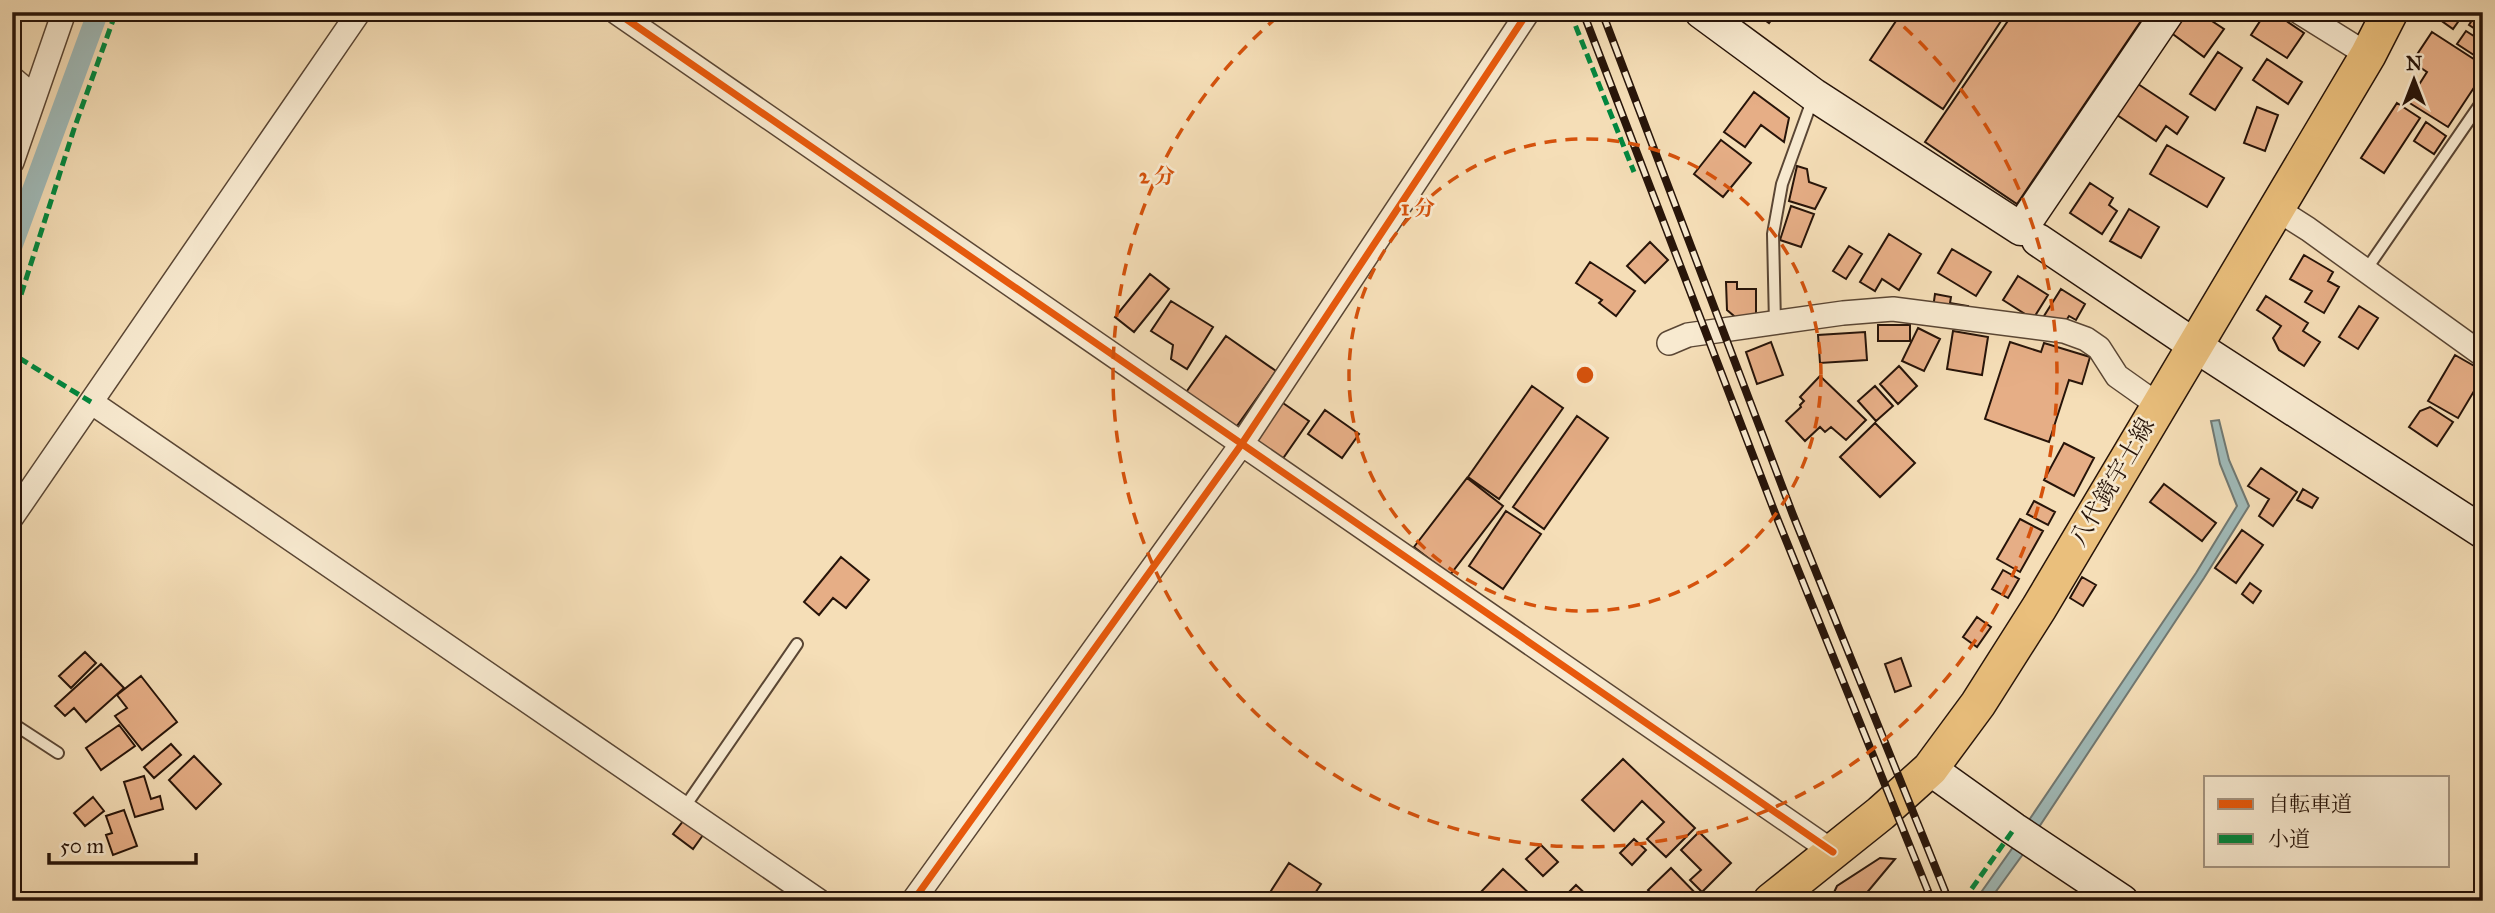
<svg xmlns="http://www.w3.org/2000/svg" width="2495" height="913" font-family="'IM FELL Great Primer','Noto Serif JP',serif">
<rect width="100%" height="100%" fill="#f5deb7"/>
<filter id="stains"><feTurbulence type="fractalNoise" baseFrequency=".00286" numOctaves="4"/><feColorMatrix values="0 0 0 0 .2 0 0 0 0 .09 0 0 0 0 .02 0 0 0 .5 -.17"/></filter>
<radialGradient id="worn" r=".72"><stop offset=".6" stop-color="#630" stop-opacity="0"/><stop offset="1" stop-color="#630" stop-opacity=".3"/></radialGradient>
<!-- water -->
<path fill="#a0bab8" stroke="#707872" stroke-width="2" d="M2219 420 2229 460 2249 506 2204 578 2035 833 2025 826 2196 573 2237 506 2220 464 2211 421Z
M2016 843 2026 850 1989 901H1975Z"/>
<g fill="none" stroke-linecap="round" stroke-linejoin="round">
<!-- canal -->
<path stroke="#a0bab8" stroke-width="21" d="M12 246 98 12"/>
</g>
<!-- building -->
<path fill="#e6ae86" stroke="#271409" stroke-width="2" d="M1754 12H1777L1769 23Z
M1902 12H2007L1943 109 1870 60Z
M2014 12H2147L2017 204 1925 142Z
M2182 12H2198L2224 29 2204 57 2170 32Z
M2266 12H2273L2304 33 2287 58 2251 35Z
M2429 12H2465L2453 29Z
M2477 12H2483V34L2469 25Z
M2466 31 2483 42V61L2457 44Z
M2432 32 2483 65V74L2448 127 2408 102 2427 72 2412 62Z
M2218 52 2242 68 2215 110 2190 94Z
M2267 59 2302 82 2288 104 2253 80Z
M2138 84 2188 117 2177 134 2166 126 2156 141 2117 115Z
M1754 92 1789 118 1784 142 1761 125 1745 147 1724 132Z
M2397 103 2420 118 2384 173 2361 158Z
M2257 107 2278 115 2265 151 2244 143Z
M2426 122 2446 136 2434 154 2414 141Z
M1721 140 1751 163 1723 197 1694 174Z
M2167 145 2224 178 2207 207 2150 174Z
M1797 166 1807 169 1809 182 1826 188 1815 209 1789 201Z
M2090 183 2113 198 2109 205 2117 211 2102 234 2070 213Z
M1791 206 1814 214 1801 247 1780 240Z
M2129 209 2159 227 2141 258 2110 241Z
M1889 234 1921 254 1899 290 1882 279 1875 291 1860 282Z
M1650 242 1668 260 1645 283 1627 266Z
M1849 246 1862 254 1846 279 1833 271Z
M1952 249 1991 272 1976 296 1938 273Z
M2304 255 2333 272 2328 281 2339 287 2324 313 2305 302 2312 291 2290 279Z
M1590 262 1635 291 1616 316 1599 303 1602 300 1576 283Z
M1150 274 1169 289 1134 332 1115 317Z
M2018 276 2048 295 2033 319 2003 300Z
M1726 282H1737V289H1756V320H1734V316L1727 310Z
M2061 289 2085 304 2076 320 2069 316 2062 327 2044 316Z
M1935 294 1951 297 1950 303 1968 306 1967 313 1933 308Z
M2266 296 2308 323 2303 331 2320 342 2304 366 2279 350 2273 338 2281 326 2257 310Z
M1171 301 1213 327 1187 369 1171 359 1173 345 1151 331Z
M2359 306 2378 318 2358 349 2339 337Z
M1878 325H1910V341H1878Z
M1918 328 1940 339 1924 371 1902 361Z
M1953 331 1988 337 1982 375 1947 369Z
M1865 332 1867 360 1820 363 1818 335Z
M1226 336 1276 371 1232 433 1182 398Z
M1771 342 1783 375 1757 384 1746 352Z
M2010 342 2041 352 2044 343 2090 357 2082 384 2069 380 2049 442 1985 419Z
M2455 355 2483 371V376L2458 418 2428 401Z
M1899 366 1917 386 1898 404 1880 384Z
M1820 376 1866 420 1846 440 1831 427 1825 432 1820 427 1805 441 1786 421 1801 407 1800 405 1804 401 1800 397Z
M1532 386 1563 408 1499 499 1468 477Z
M1875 386 1893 406 1876 421 1858 401Z
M1280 401 1309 421 1277 467 1248 447Z
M2430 407 2453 422 2437 446 2409 427 2420 411Z
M1325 410 1359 434 1342 458 1308 434Z
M1577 416 1608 438 1544 529 1513 507Z
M1875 423 1915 463 1880 497 1840 457Z
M2064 443 2094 458 2074 496 2044 480Z
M2261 468 2297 492 2273 526 2259 516 2269 499 2248 486Z
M1467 478 1503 506 1450 575 1414 547Z
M2164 484 2216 523 2202 541 2150 502Z
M2303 489 2318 498 2312 508 2297 500Z
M2034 501 2055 512 2048 525 2027 514Z
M1506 511 1541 534 1503 589 1469 566Z
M2020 519 2043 531 2020 572 1997 559Z
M2242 530 2263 545 2236 583 2215 568Z
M841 557 869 580 846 608 833 598 819 615 804 602Z
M2003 570 2019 579 2008 598 1992 589Z
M2082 577 2096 585 2083 606 2070 598Z
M2250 583 2261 591 2253 603 2242 594Z
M1977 617 1991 627 1977 647 1963 637Z
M85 652 96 663 71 688 59 676Z
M1901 658 1911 686 1895 692 1885 664Z
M101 664 124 688 86 722 74 708 65 716 55 706Z
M141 676 177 722 142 750 115 716 127 708 117 695Z
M119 725 135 746 101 770 86 748Z
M171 744 181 755 154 778 144 767Z
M194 756 221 784 196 809 169 780Z
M1623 759 1695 828 1666 857 1647 839 1664 822 1642 801 1614 831 1582 800Z
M144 776 151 799 160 796 163 809 135 817 124 782Z
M93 797 104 811 85 826 74 813Z
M124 810 137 846 113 855 106 835 112 833 106 816Z
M684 820 703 835 693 849 673 834Z
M1699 832 1731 863 1702 892 1690 880 1701 870 1681 850Z
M1634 839 1646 850 1632 865 1620 853Z
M1541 845 1558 862 1543 876 1526 859Z
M1880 858 1895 859 1860 901H1830L1837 886Z
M1289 863 1321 884 1310 901H1279L1269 894Z
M1671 868 1703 901H1658L1648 890Z
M1503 869 1531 895 1525 901H1481L1477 896Z
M1576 885 1593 901H1560Z"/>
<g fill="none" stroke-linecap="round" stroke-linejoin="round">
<!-- lane casing -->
<g stroke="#5a4634" stroke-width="14">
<path id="lane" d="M2366 270 2483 100
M1775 323 1773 234 1782 184 1813 98
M12 723 58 753
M684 808 797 644"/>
</g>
<!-- street casing -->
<g stroke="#5a4634" stroke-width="26">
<path id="street" d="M616 12 1833 852
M2299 12 2368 55
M12 78 33 96
M12 162 64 12
M2275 208 2308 229 2483 355
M1669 343 1688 335 1843 313 1893 309 2064 331 2086 339 2099 348 2117 376 2158 405
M91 402 819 901
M12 517 359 12
M913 901 1241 445 1528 12"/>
</g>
<!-- secondary casing -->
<g stroke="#271409" stroke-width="35">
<path id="secondary" d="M1701 12 1814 95 2021 229 2168 12
M2038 240 2194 345 2483 532
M1930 769 2014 829 2122 901"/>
</g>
<!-- primary casing -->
<g stroke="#271409" stroke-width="38">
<path id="primary" d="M1771 901 1881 813 1930 769 1978 704 2039 608 2368 55 2390 12"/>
</g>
<!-- lane -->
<use href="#lane" stroke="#f8ead0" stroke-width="10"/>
<!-- street -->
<use href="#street" stroke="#f8ead0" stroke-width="23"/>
<!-- secondary -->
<use href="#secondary" stroke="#f8ead0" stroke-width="32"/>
<!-- primary -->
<use href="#primary" stroke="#eabf7c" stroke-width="35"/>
<!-- rail casing -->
<g stroke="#271409" stroke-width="8">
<path id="rail" d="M1583 12 1775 513 1932 901
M1602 12 1793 515 1949 901"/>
</g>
<!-- rail -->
<use href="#rail" stroke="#f8ead0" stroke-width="5" stroke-dasharray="16" stroke-linecap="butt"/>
<!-- quiet -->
<path stroke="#00873e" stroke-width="5" stroke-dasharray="10 5" stroke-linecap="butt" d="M1570 12 1634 172
M12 323 74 129 116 12
M19 358 91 402
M1963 901 2014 829"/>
<!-- cycleway casing -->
<g stroke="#f8ead0" stroke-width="11">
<path id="cycleway" d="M616 12 1833 852
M913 901 1241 445 1528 12"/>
</g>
<!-- cycleway -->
<use href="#cycleway" stroke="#e8590c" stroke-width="7"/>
</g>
<!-- distance rings -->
<g fill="none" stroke="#d5520c" stroke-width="3.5" stroke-dasharray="12 9">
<circle cx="1585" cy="375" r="236"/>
<path d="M1888 13A472 472 0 1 1 1282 13"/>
</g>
<g text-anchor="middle" stroke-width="5" stroke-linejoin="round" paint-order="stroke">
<!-- street labels -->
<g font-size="24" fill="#271409" stroke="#f8ead0">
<text transform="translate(2112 482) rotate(-60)" y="8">八代鏡宇土線</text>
</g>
</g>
<circle cx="1585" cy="375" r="10" fill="#d5520c" stroke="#f8ead0" stroke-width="3.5"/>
<g font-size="21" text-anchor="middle" font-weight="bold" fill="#d5520c" stroke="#f8ead0" stroke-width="5" stroke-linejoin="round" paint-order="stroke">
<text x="1157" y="183">2 分</text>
<text x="1418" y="215">1 分</text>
</g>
<!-- margin -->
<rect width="2495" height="913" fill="none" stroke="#f5deb7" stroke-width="42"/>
<rect x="14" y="14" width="2467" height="885" fill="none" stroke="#271409" stroke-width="3.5"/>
<rect x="21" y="21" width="2453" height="871" fill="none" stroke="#271409" stroke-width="2"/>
<!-- legend -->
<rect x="2204" y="776" width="245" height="91" fill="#f8ead0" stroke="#a49480" stroke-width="2"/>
<rect x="2218" y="799" width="35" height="10" fill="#e8590c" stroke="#a49480" stroke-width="2"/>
<text x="2268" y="811" font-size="21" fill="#271409">自転車道</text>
<rect x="2218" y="834" width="35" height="10" fill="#00873e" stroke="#a49480" stroke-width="2"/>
<text x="2268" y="846" font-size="21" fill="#271409">小道</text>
<!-- north arrow -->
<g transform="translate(2414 80)" stroke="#f8ead0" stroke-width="5" paint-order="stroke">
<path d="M0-5L12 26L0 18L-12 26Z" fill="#271409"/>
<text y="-10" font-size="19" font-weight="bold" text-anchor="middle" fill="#271409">N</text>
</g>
<!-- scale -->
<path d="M49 853v10h147v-10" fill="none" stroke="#271409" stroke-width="3.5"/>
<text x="60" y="853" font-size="21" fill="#271409" stroke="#f8ead0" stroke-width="5" paint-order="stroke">50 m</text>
<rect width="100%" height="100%" filter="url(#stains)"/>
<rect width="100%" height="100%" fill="url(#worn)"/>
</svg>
